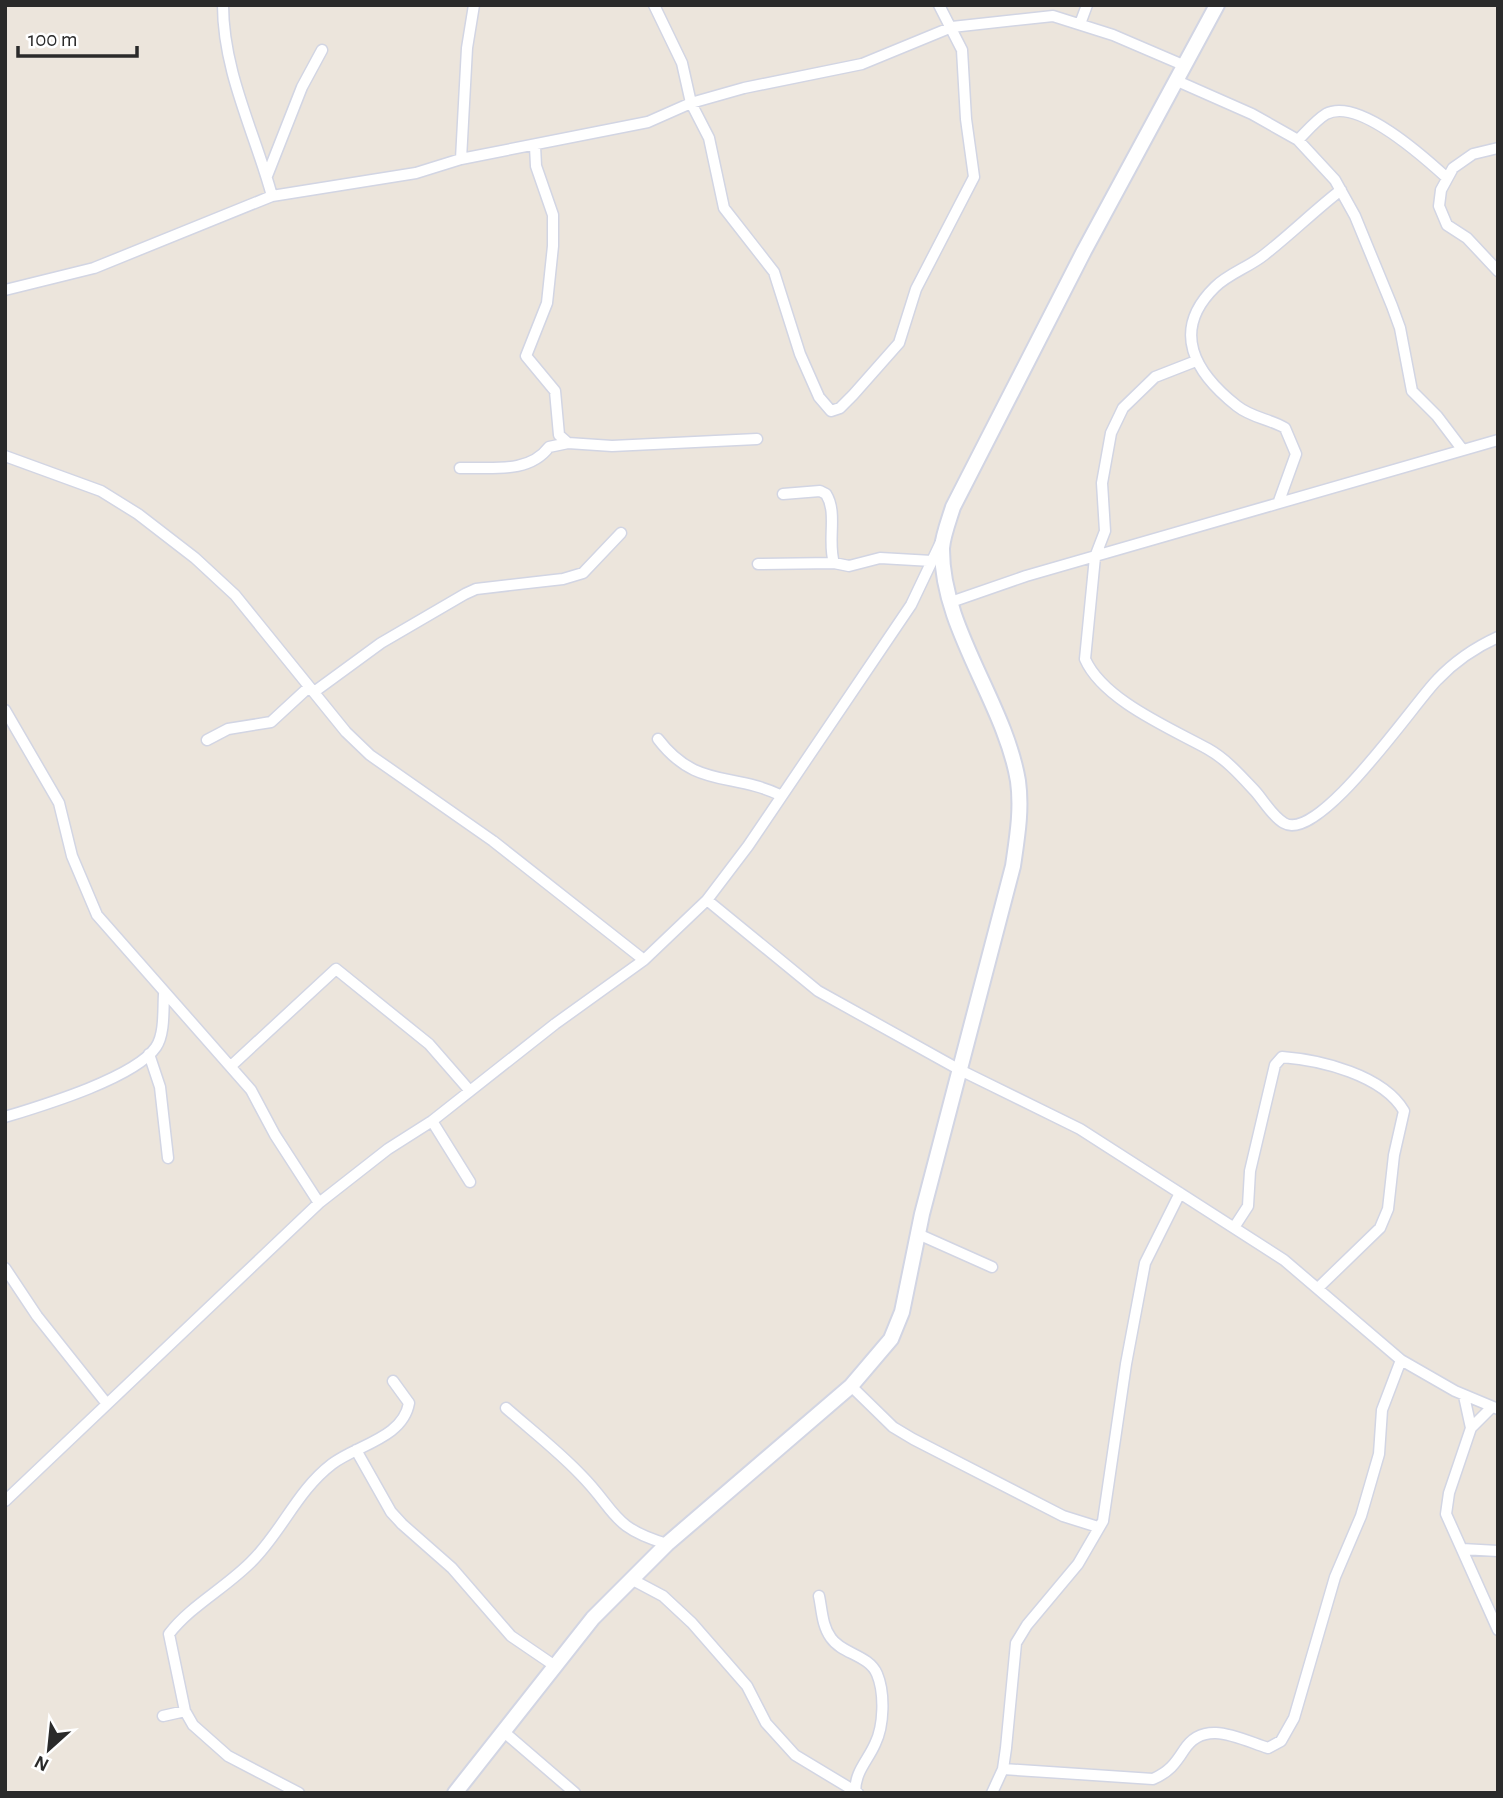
<svg xmlns="http://www.w3.org/2000/svg" width="1503" height="1798" font-family="'Alegreya Sans',sans-serif">
<rect width="100%" height="100%" fill="#ece5dc"/>
<g fill="none" stroke-linecap="round" stroke-linejoin="round">
<!-- minor casing -->
<g stroke="#d2d5e3" stroke-width="13">
<path id="minor" d="M223 5C223 72 255 133 272 196
M654 5 682 63 691 103 709 138 724 208 774 272 800 354 819 397 831 411 840 408 853 395 899 343 916 289 974 177 966 119 962 50 939 5
M1080 24 1087 5
M1175 80 1252 114 1298 140 1335 180 1355 216 1392 306 1400 328 1412 391 1437 416 1462 449
M1298 140C1306 132 1316 120 1326 114 1358 97 1424 157 1446 177
M535 146 536 166 553 215V246L547 303 526 356 555 391 559 435 568 443 612 446 757 439
M1498 148 1473 154 1453 168 1441 190 1439 206 1447 225 1467 238 1498 271
M461 159 467 48 474 5
M267 176 302 87 322 50
M5 290 94 268 272 196 416 173 461 159 648 122 691 103 744 88 862 64 952 27 1053 16 1113 35 1183 65
M1196 361 1155 377 1123 408 1111 433 1102 483 1105 531 1095 557 1085 659C1103 700 1170 728 1208 749 1226 759 1241 776 1255 791 1264 801 1272 816 1284 823 1319 844 1414 703 1437 680 1454 662 1476 647 1498 637
M5 456 101 491 138 514 195 558 235 595 346 732 370 755 493 841 644 960
M460 468C491 467 529 474 549 447L568 443
M783 494 820 491 826 494C838 513 827 541 834 563L849 566 880 558 932 561
M1279 501 1296 454 1285 428C1270 419 1252 418 1237 406 1195 373 1170 331 1215 287 1228 274 1249 267 1264 255 1291 234 1315 210 1341 190
M758 564 834 563
M951 602 1026 576 1498 440
M314 692 381 643 465 594 476 589 563 579 583 573 621 533
M5 710 59 803 72 856 97 915 251 1090 275 1135 319 1203
M658 739C696 789 732 772 780 795
M207 740 228 729 271 722 309 687
M707 900 818 991 960 1070 1080 1129 1284 1260 1401 1360 1455 1391 1498 1409
M149 1054 160 1087 168 1158
M231 1066 336 969 429 1044 470 1091
M5 1117C41 1106 135 1078 156 1047 165 1034 163 1009 164 994
M432 1121 470 1182
M1235 1226 1248 1206 1250 1171 1275 1065 1282 1057C1321 1060 1383 1075 1404 1111L1394 1155 1388 1209 1380 1228 1318 1288
M918 1234 992 1267
M5 1268 37 1316 107 1404
M851 1386 893 1427 913 1439 1063 1516 1098 1527
M1464 1396 1471 1428
M1492 1407 1471 1428 1449 1493 1446 1514 1498 1630
M506 1408C531 1430 557 1450 580 1474 617 1511 610 1527 667 1544
M356 1450 391 1512 402 1524 452 1568 511 1636 555 1666
M5 1501 319 1203 388 1149 432 1121 555 1024 644 960 707 900 748 846 911 605 941 542
M1462 1549 1498 1551
M631 1579 663 1596 692 1623 747 1686 766 1723 795 1755 858 1793
M819 1596C822 1610 822 1626 831 1638 842 1654 869 1655 877 1674 885 1693 884 1726 875 1744 867 1762 855 1771 855 1793
M163 1716 185 1711
M504 1732 575 1793
M1003 1769 1153 1779C1169 1772 1175 1764 1184 1750 1204 1718 1240 1739 1268 1748L1281 1741 1294 1718 1335 1577 1361 1516 1379 1454 1382 1410 1401 1360
M299 1793 228 1756 193 1725 185 1711 169 1634C191 1605 229 1586 254 1559 283 1529 298 1490 332 1464 357 1445 403 1438 409 1403L393 1381
M992 1793 1003 1769 1006 1748 1016 1643 1027 1625 1078 1564 1103 1521 1126 1364 1145 1263 1180 1193"/>
</g>
<!-- secondary casing -->
<g stroke="#d2d5e3" stroke-width="18">
<path id="secondary" d="M455 1793 593 1618 667 1544 851 1386 891 1339 902 1312 922 1214 1013 866C1017 838 1022 810 1018 781 1005 703 941 628 942 548 943 535 949 520 953 507L1084 251 1217 5"/>
</g>
<!-- minor -->
<use href="#minor" stroke="#fff" stroke-width="10"/>
<!-- secondary -->
<use href="#secondary" stroke="#fff" stroke-width="14"/>
</g>
<!-- border -->
<rect width="1503" height="1798" fill="none" stroke="#2a2a2a" stroke-width="14"/>
<!-- north arrow -->
<g transform="translate(49 1749) rotate(207)" stroke="#ffffff" stroke-width="5" paint-order="stroke">
<path d="M0-5L12 26L0 18L-12 26Z" fill="#2a2a2a"/>
<text y="-10" font-size="19" font-weight="bold" text-anchor="middle" fill="#2a2a2a">N</text>
</g>
<!-- scale -->
<path d="M18 46v10h119v-10" fill="none" stroke="#2a2a2a" stroke-width="3.5"/>
<text x="28" y="46" font-size="21" fill="#2a2a2a" stroke="#ffffff" stroke-width="5" paint-order="stroke">100 m</text>
</svg>
